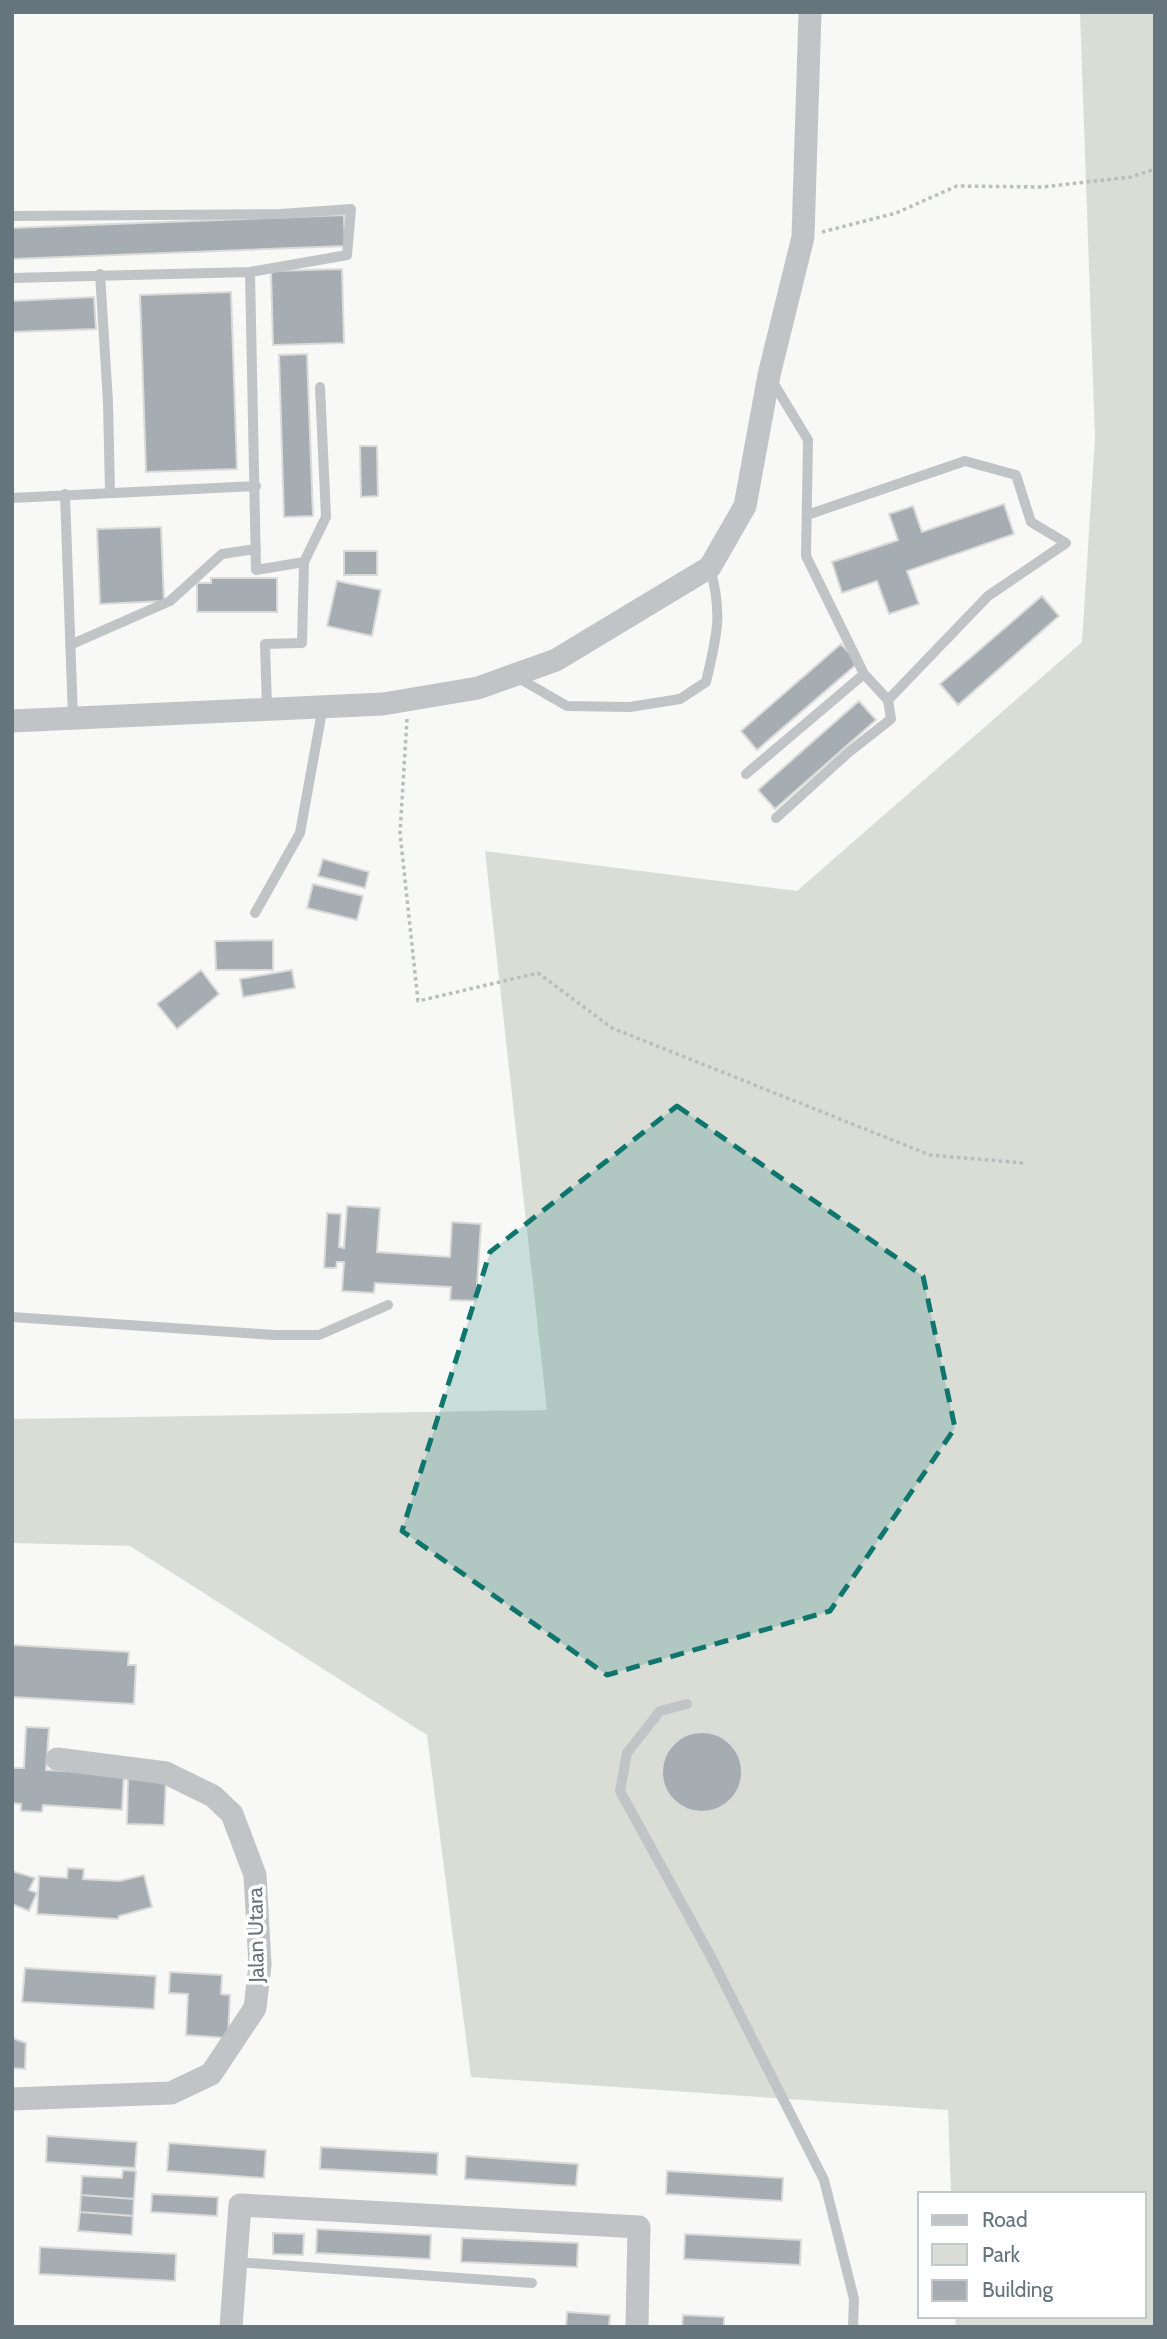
<svg xmlns="http://www.w3.org/2000/svg" width="1167" height="2339" font-family="Cabin,sans-serif">
<rect width="100%" height="100%" fill="#f8f8f6"/>
<!-- green -->
<path fill="#d9ddd6" d="M1080 12H1155V2327H956L955 2316H1144V2194H951L948 2110 471 2077 427 1735 130 1546 12 1543V1419L547 1410 485 851 797 891 1082 642 1095 438Z"/>
<!-- building -->
<path fill="#a6adb2" stroke="#dadad8" stroke-width="2" d="M344 215 345 246 12 259V228Z
M342 269 344 343 273 345 271 271Z
M231 292 237 469 146 472 140 295Z
M94 297 96 329 12 332V301Z
M307 354 313 516 284 517 279 355Z
M360 446H377L378 496 361 497Z
M1004 504 1014 534 907 571 919 604 889 614 877 581 842 593 832 562 898 540 889 514 913 506 922 532Z
M161 527 164 601 100 604 97 529Z
M344 551H377V575H344Z
M211 578H277V612H197V583H211Z
M337 581 381 590 372 636 327 626Z
M1042 596 1059 616 958 705 940 684Z
M841 644 858 663 757 750 741 731Z
M859 701 876 720 775 809 758 790Z
M323 859 369 872 365 888 318 876Z
M313 884 363 896 357 920 307 908Z
M273 940V970H216L215 941Z
M201 970 219 994 177 1029 157 1004Z
M292 970 295 988 243 997 240 979Z
M347 1206 380 1208 377 1252 450 1257 452 1222 481 1224 476 1301 450 1300 451 1287 375 1283 374 1293 342 1291 344 1262H337L336 1268H324L327 1213 341 1214 339 1247 344 1248Z
M12 1645 129 1652 128 1665H136L134 1704 12 1697Z
M26 1727 49 1728 46 1770 124 1774 122 1810 43 1805 42 1812 21 1811V1804L12 1803V1768H24Z
M662 1772a40 40 0 1 1 80 0a40 40 0 1 1-80 0Z
M128 1777 166 1778 164 1825 127 1824Z
M68 1868 84 1869 83 1879 120 1881 144 1875 152 1907 119 1916 118 1919 37 1914 39 1876 67 1878Z
M12 1871 35 1878 29 1890 37 1893 29 1911 12 1904Z
M25 1968 156 1976 154 2009 22 2002Z
M170 1972 222 1975 221 1994 230 1995 228 2038 186 2035 188 1994 169 1993Z
M12 2038 26 2043 25 2069 12 2068Z
M47 2136 137 2142 135 2168 46 2162Z
M169 2143 266 2150 264 2178 167 2171Z
M321 2147 438 2153 437 2175 320 2169Z
M466 2156 578 2164 576 2186 465 2179Z
M123 2170 136 2171 134 2199 81 2195 82 2176 122 2178Z
M667 2171 783 2178 782 2201 666 2194Z
M152 2194 218 2197 217 2216 151 2212Z
M81 2195 134 2199 133 2216 80 2212Z
M80 2212 133 2216 132 2235 78 2231Z
M317 2229 431 2235 430 2259 316 2253Z
M273 2233 304 2234 303 2255 273 2254Z
M685 2234 801 2240 800 2265 684 2259Z
M462 2238 578 2243 577 2267 461 2262Z
M40 2247 176 2254 175 2281 39 2274Z
M567 2312 610 2315 609 2327H566Z
M683 2315 724 2317V2327H682Z"/>
<g fill="none" stroke-linecap="round" stroke-linejoin="round">
<!-- path -->
<path stroke="#babdbf" stroke-width="3.5" stroke-dasharray="3.5 3.5" stroke-linecap="butt" d="M822 232 896 213 957 186 1042 187 1131 177 1155 169
M407 719 400 833 418 1001 538 973 612 1028 930 1155 1023 1163"/>
<!-- lane -->
<path stroke="#c0c4c7" stroke-width="10" d="M12 216 281 214 351 209 347 255 250 272 12 278
M250 272 256 570 304 562 302 643 265 644 267 709
M100 274 108 402 110 492
M771 379 808 440 806 556 864 674 888 700 988 596 1066 543 1031 522 1016 475 965 461 807 515
M65 494 73 718
M12 498 256 486
M304 562 326 517 320 387
M70 645 170 601 222 554 256 549
M515 676 567 706 630 707 680 699 706 682C717 635 723 616 710 567
M746 774 864 674
M776 818 849 752 891 719 888 700
M255 913 300 833 323 706
M12 1317 274 1335H319L388 1305
M687 1704 660 1711 627 1753 620 1791 710 1955 824 2180 854 2299 853 2327
M236 2262 532 2283"/>
<!-- street -->
<path stroke="#c0c4c7" stroke-width="23" d="M12 721 383 704 478 688 556 660 710 567 745 506 769 375 803 237 810 12
M12 2099 171 2093 211 2074 255 2008 260 1965 255 1875 232 1814 213 1796 166 1773 57 1759
M231 2327 240 2205 639 2227 637 2327"/>
</g>
<!-- marked area -->
<path fill="#0f766e" fill-opacity="0.2" stroke="#0f766e" stroke-width="5" stroke-dasharray="14 9" stroke-linejoin="round" d="M677 1106 923 1276 955 1428 830 1611 607 1675 402 1531 490 1252Z"/>
<g text-anchor="middle" stroke-width="7" stroke-linejoin="round" paint-order="stroke">
<!-- street labels -->
<g font-size="21" fill="#66757d" stroke="#fff">
<text transform="translate(256 1935) rotate(-91)" y="7">Jalan Utara</text>
</g>
</g>
<!-- border -->
<rect width="1167" height="2339" fill="none" stroke="#66757d" stroke-width="28"/>
<!-- legend -->
<rect x="918" y="2192" width="228" height="126" fill="#ffffff" stroke="#c2c8cb" stroke-width="2"/>
<rect x="932" y="2215" width="35" height="10" fill="#c0c4c7" stroke="#c2c8cb" stroke-width="2"/>
<text x="982" y="2227" font-size="21" fill="#66757d">Road</text>
<rect x="932" y="2244" width="35" height="21" fill="#d9ddd6" stroke="#c2c8cb" stroke-width="2"/>
<text x="982" y="2262" font-size="21" fill="#66757d">Park</text>
<rect x="932" y="2280" width="35" height="21" fill="#a6adb2" stroke="#c2c8cb" stroke-width="2"/>
<text x="982" y="2297" font-size="21" fill="#66757d">Building</text>
</svg>
